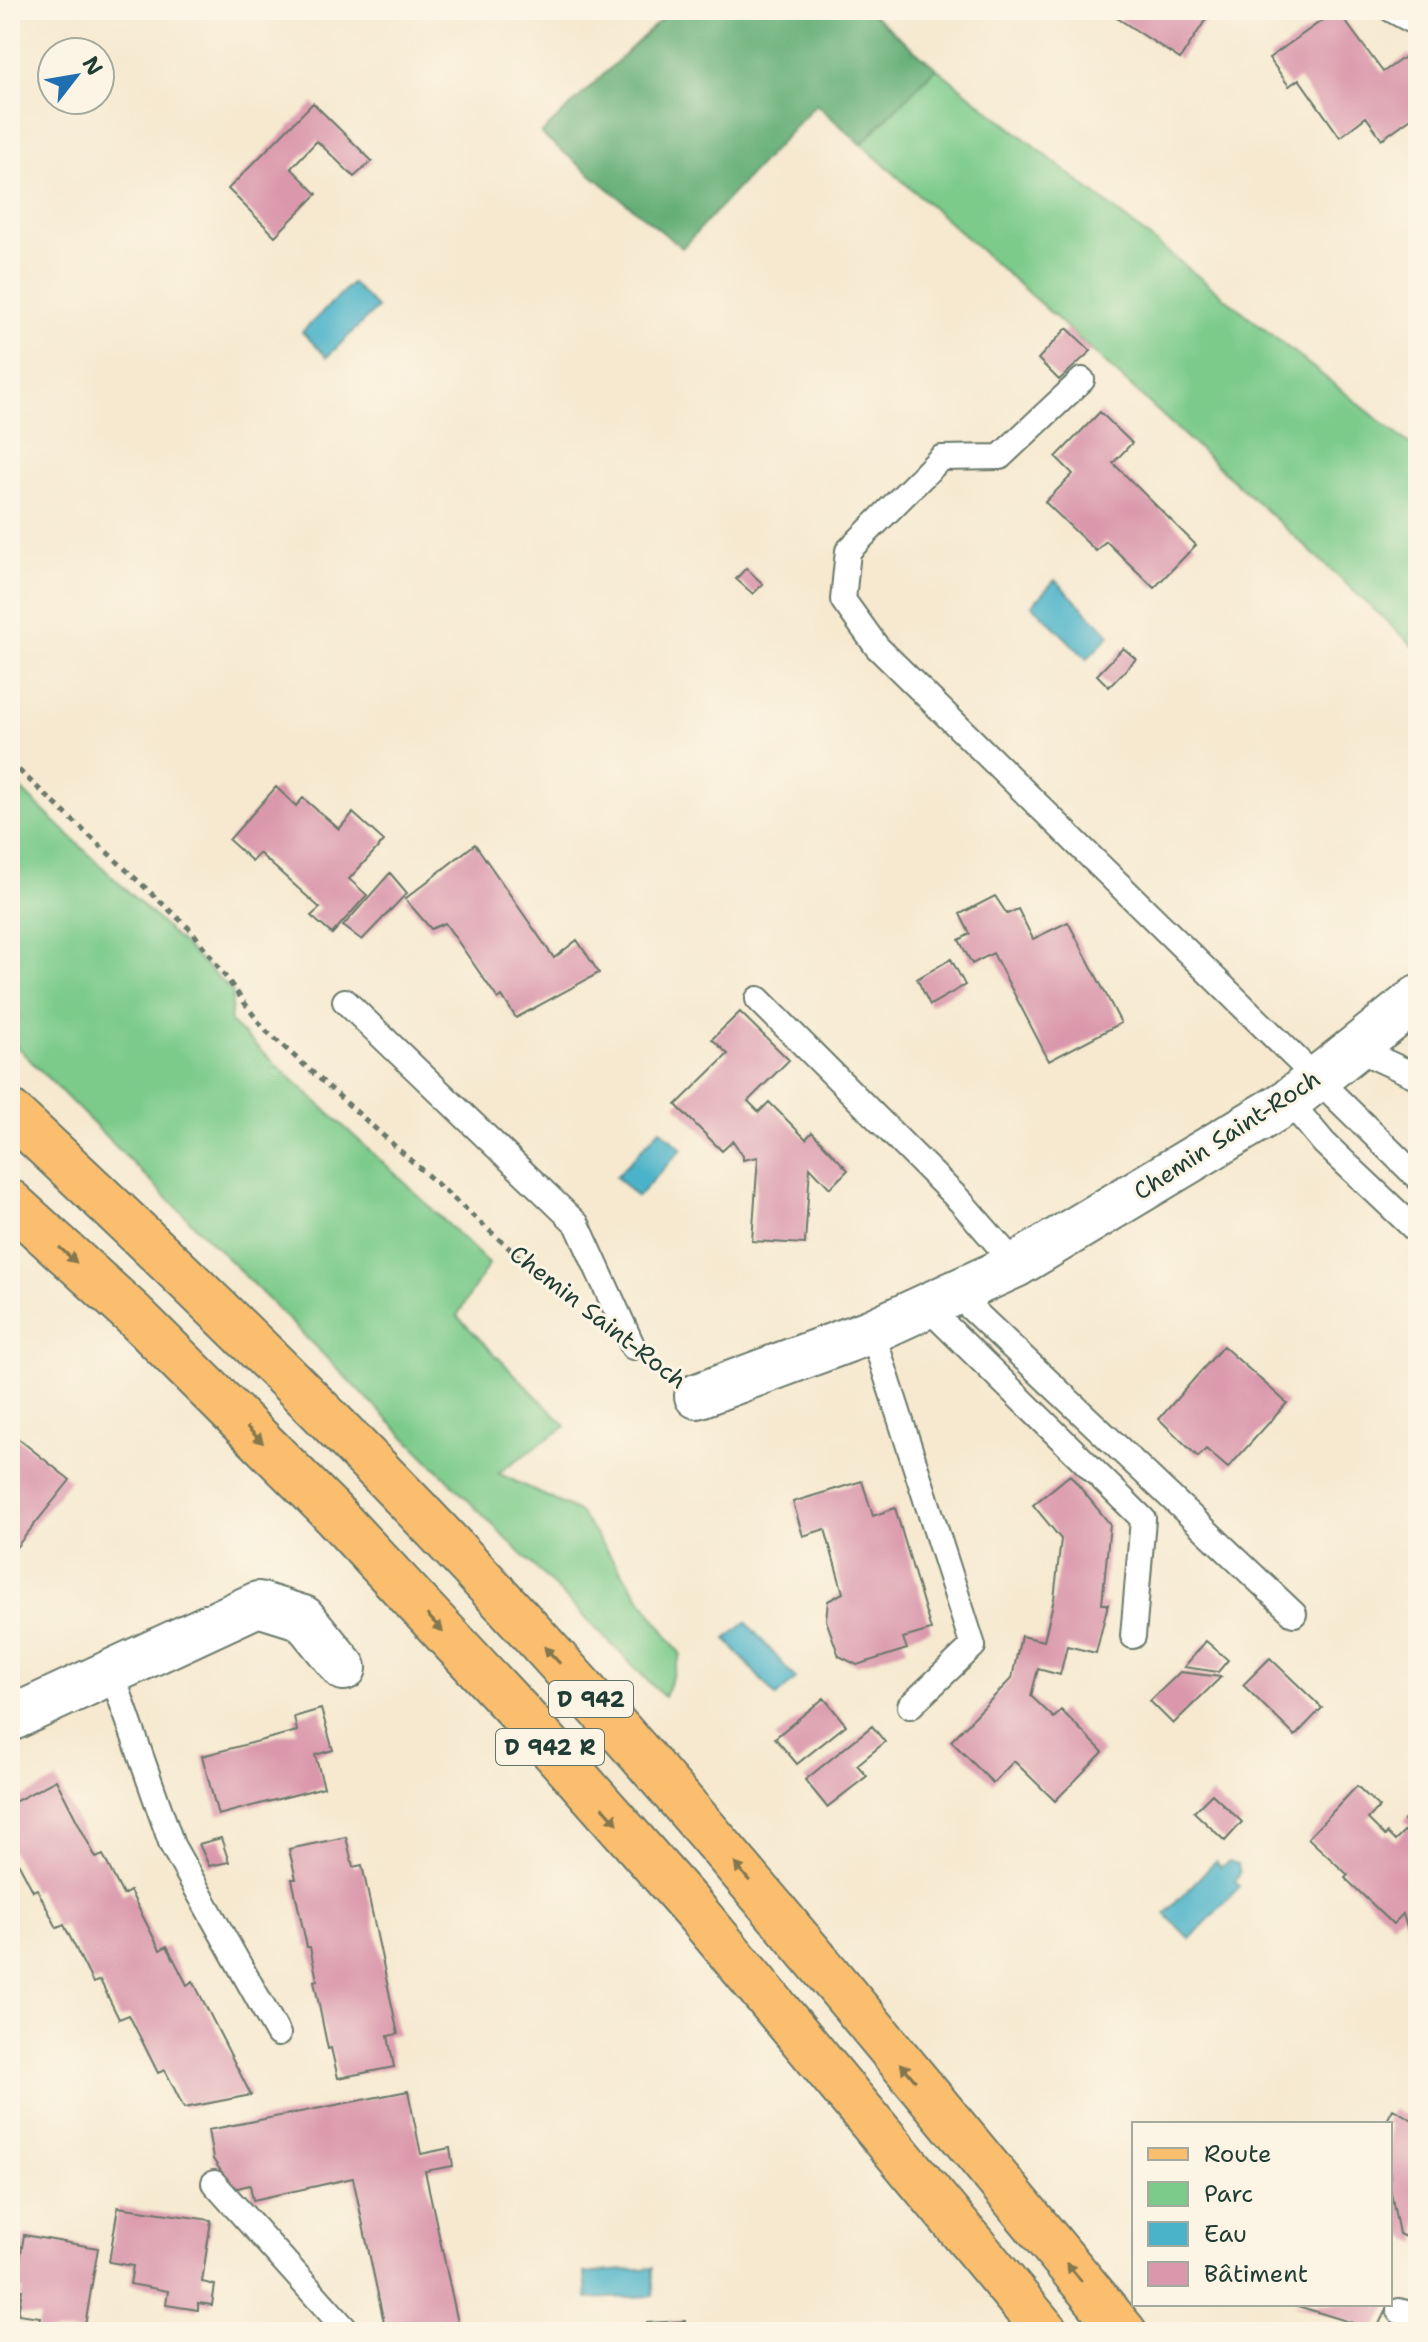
<svg xmlns="http://www.w3.org/2000/svg" width="1428" height="2342" font-family="'Shantell Sans',sans-serif">
<rect width="100%" height="100%" fill="#fcf5e5"/>
<filter id="ink" filterUnits="userSpaceOnUse"><feTurbulence type="fractalNoise" baseFrequency=".0125" numOctaves="2"/><feDisplacementMap in="SourceGraphic" scale="16" xChannelSelector="R" yChannelSelector="G"/><feConvolveMatrix kernelMatrix="1 2 1 2 8 2 1 2 1" color-interpolation-filters="sRGB"/></filter>
<filter id="wash" filterUnits="userSpaceOnUse"><feTurbulence type="fractalNoise" baseFrequency=".006" numOctaves="4" result="noise"/><feDisplacementMap in="SourceGraphic" scale="32" xChannelSelector="R" yChannelSelector="G"/><feGaussianBlur stdDeviation="1.8" result="paint"/><feColorMatrix in="noise" values="0 0 0 0 0 0 0 0 0 0 0 0 0 0 0 0 0 1.4 0 .05"/><feComposite in="paint" operator="in"/></filter>
<g filter="url(#wash)">
<rect width="100%" height="100%" fill="#f6e9d0"/>
<!-- green -->
<path fill="#7ccb8b" stroke="#4e8460" stroke-width="2" d="M936 68 1418 451V650L1052 314 861 144Z
M10 779 233 992 230 1022 403 1181 489 1264 457 1316 566 1426 498 1473 579 1512 681 1655 664 1697 10 1040Z"/>
<!-- forest -->
<path fill="#65af77" stroke="#427656" stroke-width="2" d="M671 10H873L871 13 936 68 861 144 816 104 682 248 541 134Z"/>
<!-- water -->
<path fill="#4bb3c9" stroke="#35787e" stroke-width="2" d="M352 283 377 308 327 357 302 332Z
M1055 580 1110 635 1087 659 1032 605Z
M660 1129 682 1149 637 1197 616 1177Z
M746 1622 796 1679 776 1697 726 1639Z
M1215 1861 1220 1867 1229 1861 1238 1864 1240 1873 1235 1881 1240 1886 1190 1939 1165 1914Z
M653 2268V2296L587 2299 585 2273Z"/>
<g id="blocks">
<!-- building -->
<path fill="#da98ac" d="M1105 10H1212L1180 59Z
M1337 10 1383 72 1409 54 1418 66V113L1382 139 1366 117 1340 137 1299 79 1289 86 1269 58Z
M313 103 372 161 354 177 317 141 291 168 317 194 275 236 228 189Z
M1067 328 1091 351 1059 380 1038 359Z
M1100 412 1132 443 1113 463 1196 545 1154 588 1106 541 1096 551 1045 502 1073 474 1056 457Z
M746 568 763 584 753 594 736 579Z
M1123 648 1136 659 1109 687 1097 675Z
M276 787 296 806 303 798 339 829 353 813 384 841 349 879 367 895 332 934 311 916 320 908 259 853 252 861 229 840Z
M475 844 554 958 577 940 599 973 516 1018 502 996 498 999 445 923 431 929 405 899Z
M390 873 407 893 362 940 343 926Z
M995 896 1007 914 1018 909 1033 939 1068 922 1121 1023 1049 1061 993 953 972 964 959 940 970 934 960 914Z
M951 959 965 985 930 1005 917 979Z
M740 1012 789 1060 748 1101 759 1112 769 1102 806 1139 812 1132 848 1170 830 1188 810 1167 805 1244 752 1241 758 1157 743 1160V1156L733 1141 722 1151 676 1105 728 1054 712 1039Z
M1223 1346 1287 1403 1228 1468 1206 1449 1198 1457 1159 1419Z
M15 1436 70 1480 10 1555V1442Z
M1070 1475 1110 1524 1102 1604H1108L1096 1653 1067 1646 1060 1675 1038 1669 1031 1696 1054 1718 1061 1710 1103 1752 1055 1801 1014 1761 993 1783 951 1741 1012 1678 1021 1636 1044 1641 1054 1599 1061 1539 1033 1505Z
M862 1481 873 1516 895 1508 931 1630 903 1638 907 1649 857 1665 839 1656 826 1620 828 1601 843 1593 825 1529 803 1536 793 1502Z
M1206 1641 1228 1660 1218 1672 1184 1667Z
M1270 1658 1322 1708 1295 1736 1243 1685Z
M1180 1672 1221 1677 1173 1724 1150 1701Z
M824 1698 846 1725 797 1764 775 1738Z
M321 1709 333 1750 315 1755 324 1787 218 1815 202 1756 297 1731 294 1717Z
M872 1726 885 1742 857 1765 867 1776 827 1807 805 1780Z
M56 1780 96 1858 103 1855 123 1895 130 1891 160 1950 167 1946 187 1985 193 1981 251 2095 184 2108 165 2070 158 2073 129 2015 119 2019 100 1980 93 1983 64 1925 57 1928 37 1889 33 1891 10 1847V1804Z
M1357 1786 1379 1807 1368 1819 1385 1836 1387 1833 1395 1841 1410 1826 1404 1821 1418 1806V1939L1411 1941 1403 1914 1393 1924 1345 1878 1348 1875 1308 1838Z
M1212 1794 1242 1822 1225 1841 1194 1812Z
M346 1837 353 1867 362 1865 398 2034 388 2036 394 2067 338 2078 331 2048 328 2049 314 1981 317 1980 310 1947H307L292 1879H296L289 1849Z
M221 1838 229 1862 209 1866 199 1844Z
M408 2091 421 2154 450 2148 453 2166 425 2171 460 2332H412V2329L386 2332 353 2178 253 2200 250 2185 233 2189 213 2159 208 2130Z
M1393 2109 1418 2123V2243L1399 2234 1390 2188V2124H1385Z
M118 2207 211 2220 202 2282 215 2285 212 2305 198 2303V2310L166 2305 168 2291 130 2284 133 2266 109 2262Z
M24 2235 98 2248 84 2332H37L40 2317 18 2314 22 2290 15 2289Z
M1291 2304H1389L1376 2330Z
M685 2321V2332H648L647 2323Z"/>
</g>
</g>
<g filter="url(#ink)">
<use href="#blocks" fill-opacity="0" stroke="#6a796b" stroke-width="2"/>
<g fill="none" stroke-linecap="round" stroke-linejoin="round">
<!-- service casing -->
<g stroke="#6a796b" stroke-width="28">
<path id="service" d="M1392 10 1418 24
M1082 380 1000 457 941 458 848 551 843 600 877 647 1418 1178
M758 999 961 1202 1016 1265
M345 1001 577 1224 633 1347
M1355 1048 1418 1077
M1289 1101 1324 1143 1418 1232
M956 1294 1294 1614
M927 1307 1143 1519 1133 1636
M872 1331 973 1646 910 1706
M111 1671 172 1845 278 2034
M214 2183 348 2332
M1399 2311 1418 2316"/>
</g>
<!-- minor casing -->
<g stroke="#6a796b" stroke-width="48">
<path id="minor" d="M697 1396 872 1331 1016 1265 1289 1101 1418 998
M10 1719 258 1604 303 1618 344 1668"/>
</g>
<!-- primary casing -->
<g stroke="#6a796b" stroke-width="48">
<path id="primary" d="M10 1112C200 1289 387 1471 561 1665 756 1881 938 2108 1124 2332
M10 1202 133 1314 328 1508 519 1712 696 1912 1046 2332"/>
</g>
<!-- path -->
<path stroke="#6a796b" stroke-width="5" stroke-dasharray="6 6" stroke-linecap="butt" d="M10 762 192 931 263 1028 547 1282 569 1299"/>
<!-- service -->
<use href="#service" stroke="#fff" stroke-width="24"/>
<!-- minor -->
<use href="#minor" stroke="#fff" stroke-width="44"/>
<!-- primary -->
<use href="#primary" stroke="#fbbe6e" stroke-width="44"/>
</g>
<!-- one-way arrows -->
<defs><path id="oneway-solid" d="M-6-.8H1V-3.2L6.5 0L1 3.2V.8H-6Z" transform="scale(2)"/></defs>
<g fill="#82774e">
<use href="#oneway-solid" transform="translate(68 1255) rotate(42)"/>
<use href="#oneway-solid" transform="translate(255 1435) rotate(45)"/>
<use href="#oneway-solid" transform="translate(435 1623) rotate(47)"/>
<use href="#oneway-solid" transform="translate(552 1655) rotate(-133)"/>
<use href="#oneway-solid" transform="translate(610 1815) rotate(48)"/>
<use href="#oneway-solid" transform="translate(742 1872) rotate(-130)"/>
<use href="#oneway-solid" transform="translate(908 2072) rotate(-130)"/>
<use href="#oneway-solid" transform="translate(1074 2272) rotate(-130)"/>
</g>
</g>
<g text-anchor="middle" stroke-width="6" stroke-linejoin="round" paint-order="stroke">
<!-- shield labels -->
<g fill="#fcf5e5" stroke="#617469" stroke-width="2">
<rect x="549" y="1681" width="84" height="36" rx="6"/>
<rect x="496" y="1729" width="108" height="36" rx="6"/>
</g>
<g font-size="22" font-weight="bold" fill="#1f3d34">
<text x="591" y="1707">D 942</text>
<text x="550" y="1755">D 942 R</text>
</g>
<!-- street labels -->
<g font-size="24" fill="#1f3d34" stroke="#fcf5e5">
<text transform="translate(1227 1135) rotate(-33)" y="8">Chemin Saint-Roch</text>
<text transform="translate(598 1317) rotate(38)" y="8">Chemin Saint-Roch</text>
</g>
</g>
<!-- margin -->
<rect width="1428" height="2342" fill="none" stroke="#fcf5e5" stroke-width="40"/>
<!-- legend -->
<rect x="1132" y="2122" width="260" height="184" fill="#fcf5e5" stroke="#a4ab9e" stroke-width="2"/>
<rect x="1148" y="2148" width="40" height="12" fill="#fbbe6e" stroke="#a4ab9e" stroke-width="2"/>
<text x="1204" y="2162" font-size="24" fill="#1f3d34">Route</text>
<rect x="1148" y="2182" width="40" height="24" fill="#7ccb8b" stroke="#a4ab9e" stroke-width="2"/>
<text x="1204" y="2202" font-size="24" fill="#1f3d34">Parc</text>
<rect x="1148" y="2222" width="40" height="24" fill="#4bb3c9" stroke="#a4ab9e" stroke-width="2"/>
<text x="1204" y="2242" font-size="24" fill="#1f3d34">Eau</text>
<rect x="1148" y="2262" width="40" height="24" fill="#da98ac" stroke="#a4ab9e" stroke-width="2"/>
<text x="1204" y="2282" font-size="24" fill="#1f3d34">Bâtiment</text>
<!-- north arrow -->
<g transform="translate(76 76) rotate(59)"><circle r="38" fill="#fcf5e5" stroke="#a4ab9e" stroke-width="2"/>
<path d="M0-6L14 30L0 20L-14 30Z" fill="#1f6fb2"/>
<text y="-12" font-size="22" font-weight="bold" text-anchor="middle" fill="#1f3d34">N</text>
</g>
</svg>
